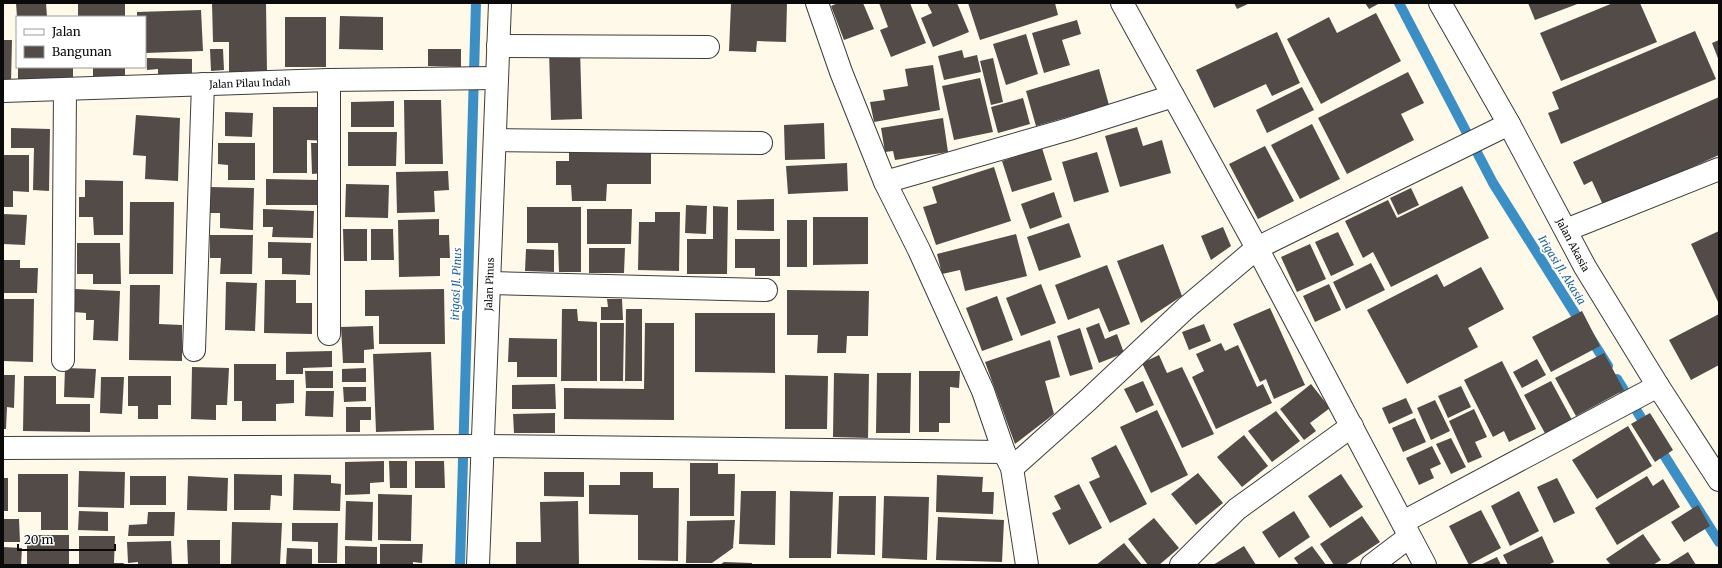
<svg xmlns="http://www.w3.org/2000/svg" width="1722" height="568" font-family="Merriweather,serif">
<rect width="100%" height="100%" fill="#fef9e9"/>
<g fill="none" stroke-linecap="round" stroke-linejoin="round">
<!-- stream -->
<path stroke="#3c8fc5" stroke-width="10" d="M1399 3 1493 183 1608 366
M1617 379 1648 429
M1657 444 1719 542
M460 565 476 3"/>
</g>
<!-- building -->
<path fill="#524b47" d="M16 3H46L47 17H17Z
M78 3H125V17H78Z
M212 3H266L267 73 229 74V42H213Z
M731 3H787L786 42 757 41 756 52 729 51Z
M838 3H863L874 29 844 40 831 6Z
M879 3H910L926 43 891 57 880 30 888 27Z
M927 3H957L969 32 933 47 921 18 932 13Z
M968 3H1055L1058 15 980 40Z
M1234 3H1250L1237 9Z
M1365 3H1380L1369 9Z
M1528 3H1580L1535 20Z
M1613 3H1640L1657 42 1561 81 1540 33Z
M201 10 203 51 145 53V17H137V12Z
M1376 13 1401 61 1321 104 1287 39 1329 17 1337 33Z
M340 16 383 17V50L339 49Z
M285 17H326V67H285Z
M1077 20 1081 34 1062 40 1070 65 1044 73 1032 33Z
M1695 31 1716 79 1561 144 1548 113 1559 109 1552 92Z
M1277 32 1300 83 1272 96 1266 84 1214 108 1196 70Z
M1026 34 1038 74 1006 85 993 44Z
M3 40H12L11 82H3Z
M1719 40V61L1712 43Z
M210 49H223L224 70 211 71Z
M428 49H461V67L428 66Z
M580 49 582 119 551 120 549 50Z
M962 50 964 58 977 55 981 72 944 80 938 56Z
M147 58 192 59V78H158V69L147 70Z
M993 58 1003 102 991 105 980 61Z
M933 65 940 110 874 122 870 102 885 100 883 90 908 86 905 69Z
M18 67H73V81L18 82Z
M93 67H125V77H93Z
M1099 69 1109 105 1036 126 1026 91Z
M1408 72 1424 103 1401 114 1414 140 1347 174 1318 118Z
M980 78 993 132 954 140 942 86Z
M1302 87 1314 110 1267 133 1256 110Z
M1719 97V155L1604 207 1592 181 1584 185 1573 162Z
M1023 98 1030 124 998 133 991 107Z
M404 100H441L443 164H405Z
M394 101V127H351V102Z
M273 107H327V141L307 140V173H273Z
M225 112 253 113 252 137 225 136Z
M136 115 180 118 178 181 145 179 146 156 133 155Z
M943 118 948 152 895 160 893 151 885 152 881 128Z
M824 123 825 159 785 160 784 125Z
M1312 124 1340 179 1300 199 1271 145Z
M1137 127 1143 146 1162 140 1171 173 1120 187 1105 136Z
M11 128 50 129 49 191 33 190 34 148H11Z
M348 132H397L396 166H348Z
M218 143H255V180H228V165L218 164Z
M311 143H323L324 173 312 174Z
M569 143H651V184H607L606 201H572L571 185H556V161H569Z
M1265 146 1294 201 1258 219 1229 164Z
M1042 148 1052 180 1012 192 1002 161Z
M1097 152 1109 192 1074 202 1062 162Z
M3 155H29V192L13 191V207H3Z
M847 163 848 191 788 194 786 166Z
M994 167 1011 221 936 245 923 207 937 203 932 187Z
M448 171 449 190 434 191 435 212 397 213 396 172Z
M266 179 318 180V205H266Z
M85 180 123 181V235H94L93 217H79V197H85Z
M346 184 389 185 388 218 345 217Z
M1462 186 1489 238 1391 287 1373 252 1363 258 1345 221 1388 200 1397 218Z
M210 187 254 188 253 230 220 228V213H210Z
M1411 188 1419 205 1398 215 1390 198Z
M1054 192 1062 217 1030 229 1021 204Z
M774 199V231L737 230V200Z
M130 202H174L173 274H129Z
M686 205 707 206 706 234 685 233Z
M713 206 728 207 727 274H687V239H713Z
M527 207H581V272H559L558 243H527Z
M263 209 314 211 313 238 272 237 273 227H263Z
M587 209H632L631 244H587Z
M655 212H680L679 271 638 270 639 222H655Z
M3 214 27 215 25 245 3 244Z
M813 217H868V264L813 265Z
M439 219V235H449L450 258H440V276L399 277 398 220Z
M787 220H807V267H787Z
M1069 223 1081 257 1039 271 1027 237Z
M1223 227 1231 246 1211 260 1201 236Z
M343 229H367V261H344Z
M371 229H393L394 260H371Z
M1719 231V302H1718L1691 244Z
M1338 232 1354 265 1331 276 1315 242Z
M1016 234 1027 276 965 291 960 270 942 274 937 254Z
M210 235H253L252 274H220L221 258H210Z
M735 239H780V276H755V268H735Z
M268 242 311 243 310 275 282 274V258H268Z
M77 243H120L121 284H93V274H77Z
M1163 244 1182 296 1141 323 1117 261Z
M1310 244 1326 279 1297 292 1281 257Z
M589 248H625L624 273H589Z
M526 249 554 250V272L525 271Z
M3 260H20V268H38L37 293H3Z
M1371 263 1385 290 1346 309 1333 282Z
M1107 265 1130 324 1109 332 1099 308 1068 320 1055 285Z
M1481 267 1504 309 1468 328 1478 347 1407 384 1367 310 1437 274 1444 287Z
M265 280H296V303H312V334L264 333Z
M226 282 257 283 255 331 225 330Z
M1041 284 1056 323 1021 336 1006 298Z
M1329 284 1341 310 1315 322 1303 296Z
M130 285H160L159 324 182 325V361L129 360Z
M75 289 120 291 118 341 93 340 94 320H86V313L74 312Z
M444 289 445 344H379V316H365V290Z
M787 290 869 291 868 336H847L846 353H817L818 335H787Z
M997 296 1013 340 982 351 966 308Z
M3 299H34L33 362 3 361Z
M607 299H622L623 320H601V307H608Z
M1270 308 1305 385 1274 399 1266 379 1260 382 1233 324Z
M562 309H577L578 321 597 322V381H561Z
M626 309H642V381H625Z
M1582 311 1600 346 1551 372 1532 337Z
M695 313H775V373L695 372Z
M1719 314V365L1691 380 1669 340Z
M600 323H624L623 381H600Z
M645 323H674V420L564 419V388L644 389Z
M1099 323 1105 339 1117 334 1124 353 1099 363 1086 328Z
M1204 324 1211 341 1189 350 1182 332Z
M373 326 374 349 364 350V363H343L341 327Z
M1080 328 1093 369 1070 376 1057 336Z
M509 338 557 339V377H517V362H508Z
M1050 340 1060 377 1045 381 1054 414 1015 444 985 362Z
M1221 343 1225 351 1238 345 1257 387 1263 384 1272 403 1216 429 1192 377 1204 371 1196 354Z
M332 351V367L303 368V374H286V352Z
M431 352 434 430 376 432 373 354Z
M1604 353 1624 390 1576 416 1555 378Z
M1159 355 1167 373 1182 367 1214 434 1182 448 1142 363Z
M1537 359 1546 375 1522 388 1513 372Z
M1502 361 1536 429 1509 442 1504 431 1493 437 1464 380Z
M234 364H276V380H294V403L276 404V421H242V401H234Z
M192 367 229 368 227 405H216V420L191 419Z
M65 368 96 369 94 398 64 397Z
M366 368V382H342V369Z
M305 371H333V388H306Z
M919 371H960L959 388 950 387V423H939V432H919Z
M834 373 869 374 868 438 833 437Z
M877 373H911L910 433H876Z
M3 375H15L14 408 7 407 6 429H3Z
M785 375 828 376 827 429H785Z
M24 376H56V404H90V432L23 431Z
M128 376H171V405H158V419H138V406H128Z
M101 377H124L122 414 100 413Z
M1143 381 1154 405 1136 413 1124 389Z
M1551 381 1572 420 1546 435 1524 395Z
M555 384 556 409H512V385Z
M1311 384 1330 408 1310 423 1316 431 1304 440 1280 409Z
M1461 386 1471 407 1448 418 1438 396Z
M343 387H366V401L344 402Z
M306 391H334L333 417 305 416Z
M1406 398 1413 413 1389 424 1382 408Z
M1435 400 1450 431 1431 440 1417 408Z
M346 407H371V420H360V432H346Z
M1474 409 1487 437 1475 442 1482 457 1468 463 1449 421Z
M1157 410 1188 475 1151 493 1120 427Z
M1276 411 1300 441 1272 462 1248 431Z
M555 413V433H514L513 414Z
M1650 413 1673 450 1655 462 1631 424Z
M1415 418 1426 442 1403 452 1392 428Z
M1628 426 1652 466 1597 499 1572 460Z
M1244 435 1268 466 1242 487 1217 457Z
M1451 438 1466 467 1451 474 1436 444Z
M1116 445 1147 504 1110 523 1089 482 1100 477 1091 458Z
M1432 446 1441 464 1430 469 1434 478 1419 485 1406 458Z
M384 461V482L370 483V494L345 495V462Z
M389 461H407V488H390Z
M415 461H444L445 488H415Z
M690 463H718V474H735L734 516H690Z
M79 471 125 472 124 508 78 507Z
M544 472H584V497L544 496Z
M620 472H653V488H679L678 561 638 560V515L589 514V485H620Z
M1198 473 1223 503 1196 525 1171 494Z
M18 474H68V530H41V512H18Z
M234 474 282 475V496L271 495 270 510H234Z
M294 474 331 475V483L341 484 340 511 293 510Z
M1341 474 1363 507 1330 528 1308 496Z
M937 475 983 477 982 492H994L993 514 936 512Z
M130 476H166V505H130Z
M188 476 228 478 227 511 187 510Z
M1647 476 1653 486 1663 479 1680 507 1617 545 1595 508Z
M3 478H8V511H3Z
M1557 478 1575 513 1554 523 1537 487Z
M1079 484 1102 528 1069 545 1052 513 1061 509 1054 496Z
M741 491H776L775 545 739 544Z
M790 491 833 492 831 558H789Z
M1519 491 1539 531 1510 546 1491 506Z
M378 494 412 495 411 541 378 540Z
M839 496H876L875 555 837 554Z
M884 496 929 497 927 560 882 558Z
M346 501 373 502 372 541 345 540Z
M578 501 579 565H516V542H541L540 502Z
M1698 505 1710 526 1684 542 1671 522Z
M1481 510 1501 548 1469 565 1449 526Z
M79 511 108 512V531L78 530Z
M1294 511 1310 537 1279 558 1262 532Z
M148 512H175L174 536H128L129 525 147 524Z
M1362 516 1380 542 1345 565H1334L1320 544Z
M938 517 1004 520 1002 562 936 560Z
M1154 518 1179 548 1159 565H1148L1128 539Z
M3 519H19L20 542H3Z
M735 520 733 548 712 563H686L687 521Z
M232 522 282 523 280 564 231 565Z
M292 523H338L337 563H318V542L292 541Z
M1643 534 1661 560 1653 565H1611L1606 559Z
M27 535H69V565H27Z
M79 536H115L114 563H124L123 565H79Z
M1542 536 1554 562 1548 565H1508L1503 555Z
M187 540H220V565H188Z
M171 541 172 565H138V562L128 563 127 542Z
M1124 543 1142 565H1096Z
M380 544H423L422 563 413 562V565H380Z
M345 546 377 547V565H345Z
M1244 546 1256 565H1213Z
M1312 546 1326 565H1299L1294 558Z
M3 547 22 548 21 565H3Z
M287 548 312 549V565H286Z
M1688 552 1696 565H1667Z
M1497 557 1501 565H1480Z
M724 562 752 563V565H720Z"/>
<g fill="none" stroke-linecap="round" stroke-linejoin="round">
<!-- minor casing -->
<g stroke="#3d3d3d" stroke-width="24">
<g id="minor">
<path d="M817 3 841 72 885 182 919 250 983 391 1004 452"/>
<path d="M1122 3 1257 248 1425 565"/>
<path id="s1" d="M1440 3 1509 124 1585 267 1658 386 1719 480"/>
<path d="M498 46 708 47"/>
<path id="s2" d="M3 91 329 80 497 78"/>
<path d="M495 140 761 143"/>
<path d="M885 182 1069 129 1173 96"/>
<path d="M1566 230 1719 169"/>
<path d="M490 283 766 290"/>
<path d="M329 334V80"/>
<path d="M194 350 203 84"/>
<path d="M63 360 65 89"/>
<path d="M3 448 482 446 1004 452 1012 468 1027 565"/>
<path d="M1012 468 1088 400 1186 308 1257 248 1509 124"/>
<path d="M1403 522 1658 386"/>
<path d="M1181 565 1237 509 1352 426"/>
<path d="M1372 565 1409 537"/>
</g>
</g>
<!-- tertiary casing -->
<g stroke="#3d3d3d" stroke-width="24">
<g id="tertiary">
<path id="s3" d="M478 565 500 3"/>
</g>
</g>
<!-- minor -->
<use href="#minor" stroke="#fff" stroke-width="22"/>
<!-- tertiary -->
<use href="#tertiary" stroke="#fff" stroke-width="22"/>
</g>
<g text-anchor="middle" stroke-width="4" stroke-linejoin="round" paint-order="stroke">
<!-- street labels -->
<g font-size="10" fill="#0a0a0a" stroke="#fff">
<text dy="4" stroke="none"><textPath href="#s2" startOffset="247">Jalan Pilau Indah</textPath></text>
<text dy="4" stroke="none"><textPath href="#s1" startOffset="276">Jalan Akasia</textPath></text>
<text dy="4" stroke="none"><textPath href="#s3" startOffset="281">Jalan Pinus</textPath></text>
</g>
<!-- water labels -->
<g font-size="11" font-style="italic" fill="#1c6093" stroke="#fff">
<text transform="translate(1562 270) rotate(58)" y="4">Irigasi Jl. Akasia</text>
<text transform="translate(456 284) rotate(-88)" y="4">irigasi Jl. Pinus</text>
</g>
</g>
<!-- border -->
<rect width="1722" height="568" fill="none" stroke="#0a0a0a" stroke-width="8"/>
<!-- legend -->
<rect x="16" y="16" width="130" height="52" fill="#ffffff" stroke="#9d9d9d"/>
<rect x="24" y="29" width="20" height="6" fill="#ffffff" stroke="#9d9d9d"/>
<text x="52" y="36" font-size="12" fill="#0a0a0a">Jalan</text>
<rect x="24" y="46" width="20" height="12" fill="#524b47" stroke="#9d9d9d"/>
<text x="52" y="56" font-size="12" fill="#0a0a0a">Bangunan</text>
<!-- scale -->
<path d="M18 544v6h97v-6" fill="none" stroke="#0a0a0a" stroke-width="2"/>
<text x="24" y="544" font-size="12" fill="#0a0a0a" stroke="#ffffff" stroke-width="3" paint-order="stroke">20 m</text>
</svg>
